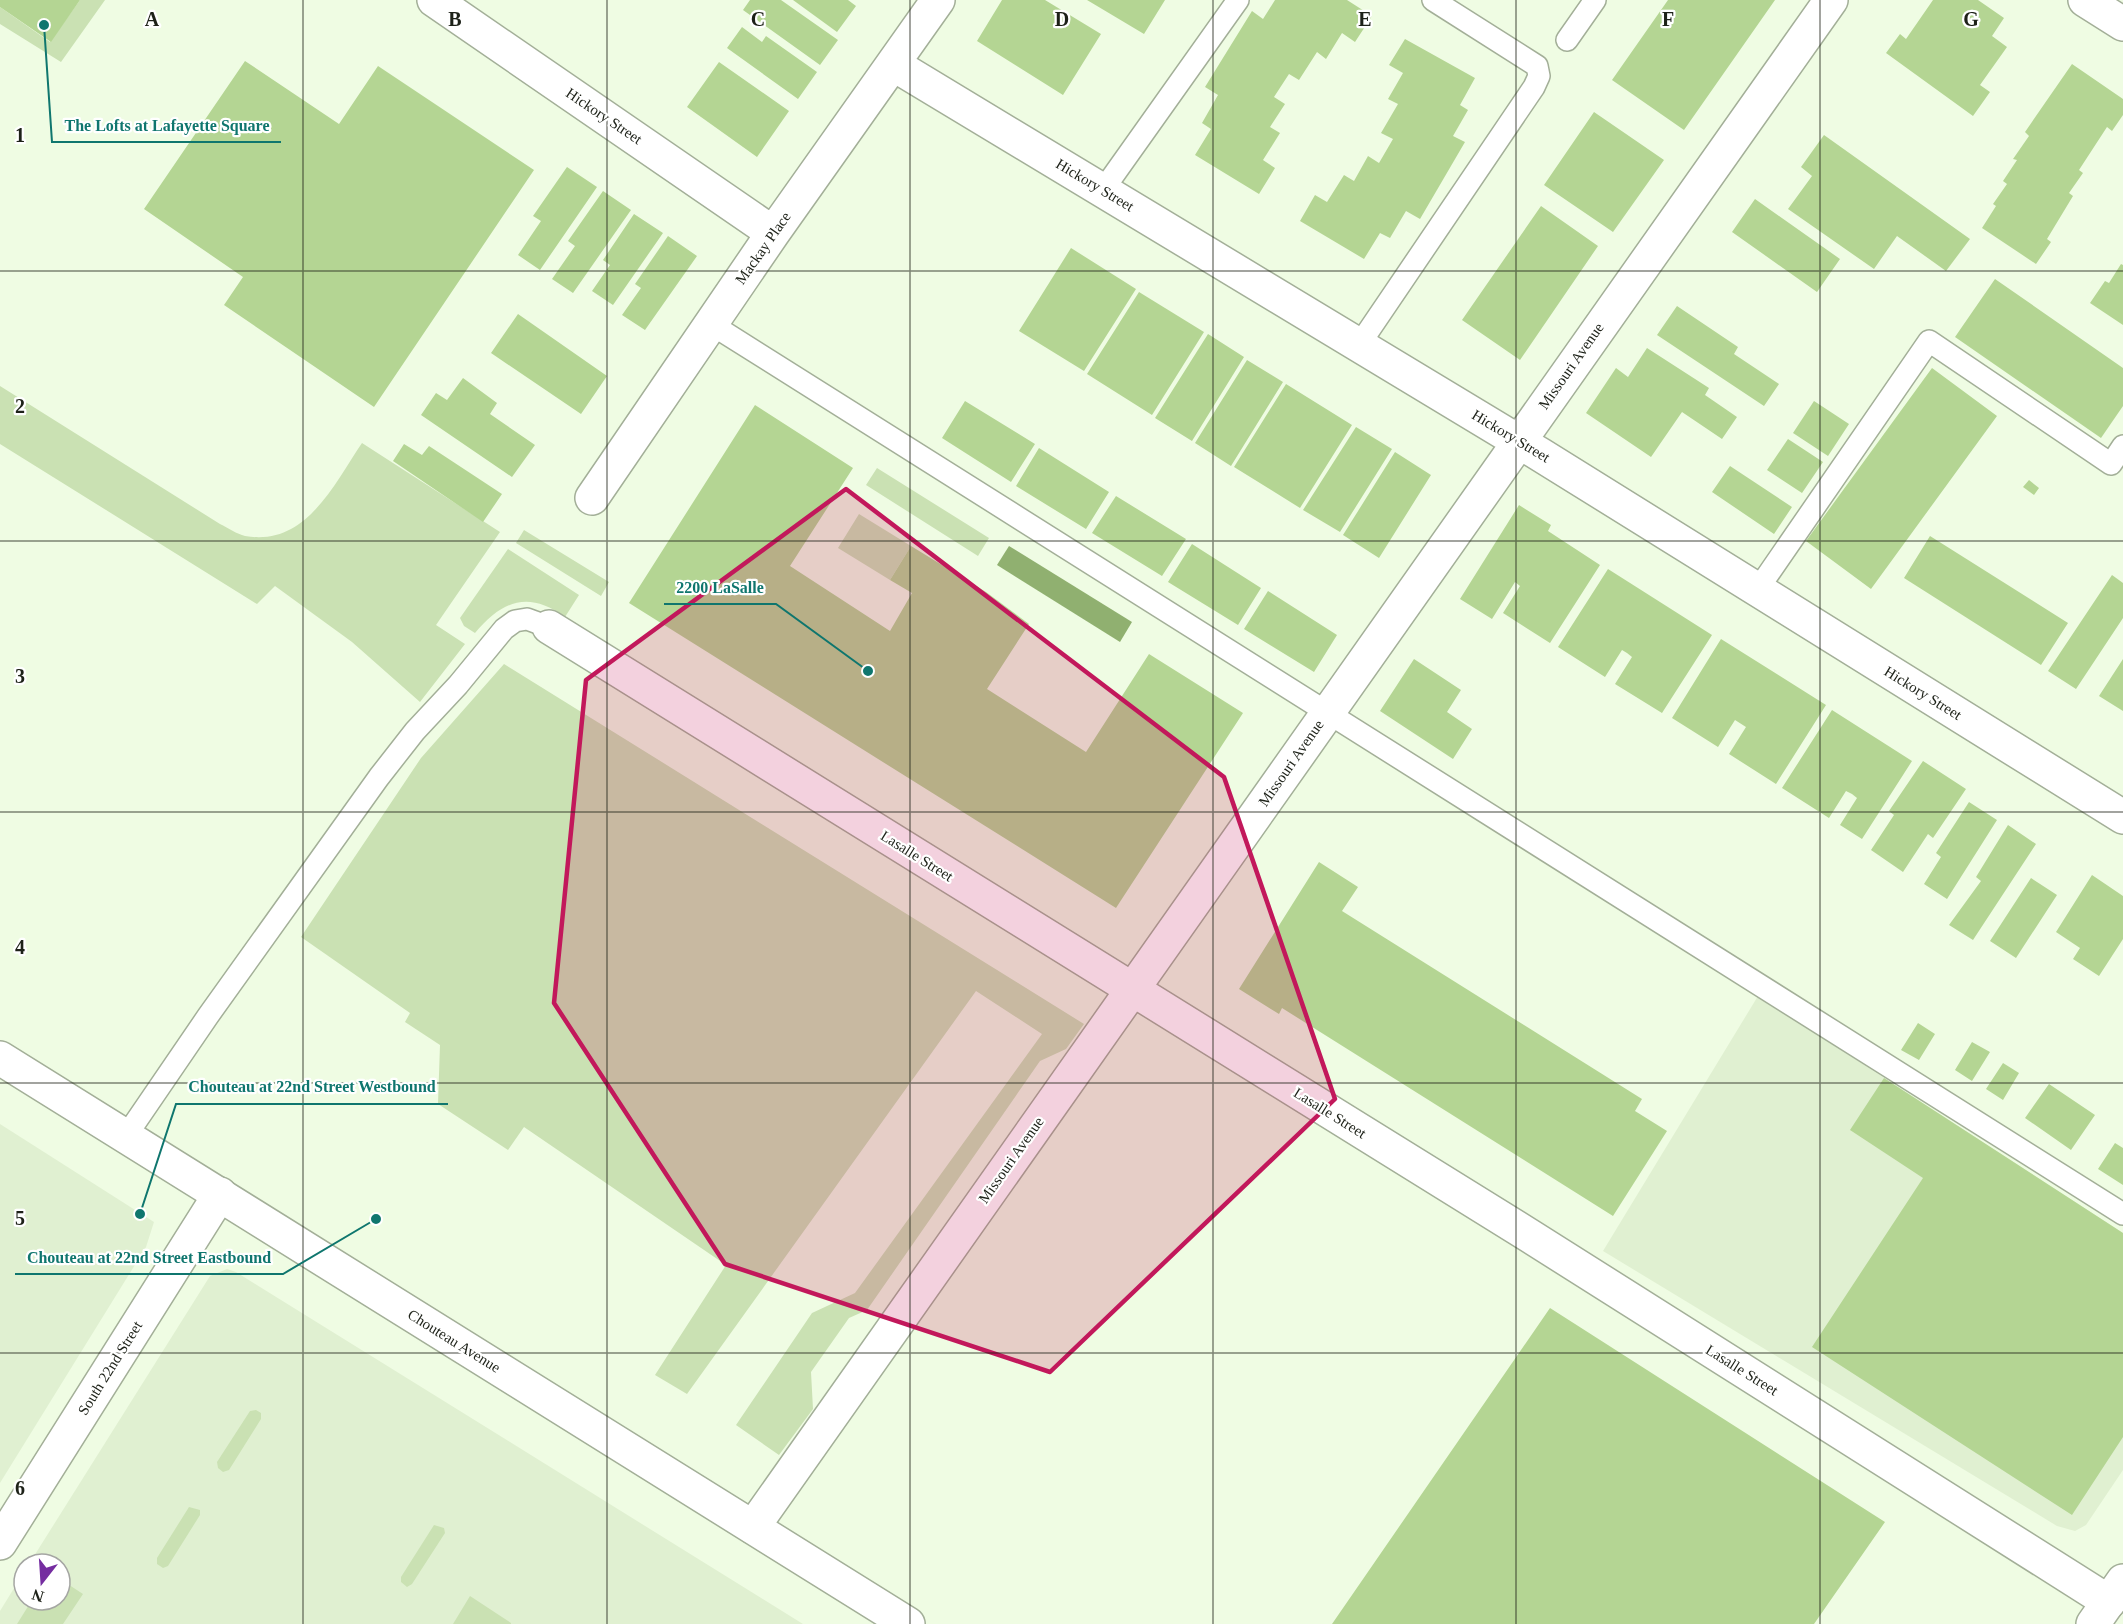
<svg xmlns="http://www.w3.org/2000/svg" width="2123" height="1624" font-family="'Times New Roman',serif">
<rect width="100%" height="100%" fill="#effce3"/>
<!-- built -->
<path fill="#e0f0d1" d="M1758 996 2123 1233V1470L2086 1525 2075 1531 2057 1526 1603 1251Z
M0 1124 154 1222 146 1247 0 1483Z
M227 1269 236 1272 803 1624H0V1611L24 1572V1600H60V1564H29L210 1276Z"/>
<!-- green -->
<path fill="#cae1b3" d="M80 0H105L61 62 0 24V7L50 42Z
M0 386 220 524C228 528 237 534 245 536 306 547 334 484 362 443L500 532 436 625 465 644 420 702 352 642 275 586 257 604 0 444Z
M877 468 989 538 978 556 866 485Z
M859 514 911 546 890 580 838 548Z
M524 530 609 582 601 596 516 543Z
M508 549 579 595 565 617C528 590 502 601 475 633L464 626 460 618Z
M504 664 1084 1024 1066 1049 1040 1061 867 1310 849 1318 811 1372 813 1409 779 1455 736 1425 812 1313 855 1293 1042 1034 976 991 687 1394 655 1375 726 1265 524 1127 508 1150 438 1104 440 1045 405 1022 410 1013 301 937 421 758Z
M256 1410 261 1413V1419L229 1470 223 1472 218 1468 217 1462 250 1411Z
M189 1507 200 1510V1515L168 1566 163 1568 157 1564V1558Z
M434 1525 444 1528 445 1533 412 1584 407 1587 401 1582V1577Z
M60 1579 83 1594 63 1624H17L32 1600H60Z
M470 1596 511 1623V1624H453Z"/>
<!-- water -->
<path fill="#90b070" d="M1009 546 1132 622 1120 642 997 565Z"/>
<!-- building -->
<path fill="#b4d593" d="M0 0H80L51 42 0 7Z
M750 0H781L838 40 820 65 743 10Z
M793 0H848L856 6 837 32Z
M1002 0H1045L1101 34 1063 95 977 41Z
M1087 0H1165L1144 34Z
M1275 0H1347L1372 16 1355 42 1342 33 1326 59 1317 52 1299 80 1289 74 1274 97 1285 104 1270 127 1280 133 1263 160 1275 168 1259 194 1195 155 1211 129 1202 123 1218 95 1205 87 1252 11 1263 19Z
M1668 0H1775L1684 130 1612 80Z
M1933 0H1978L2004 18 1992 36 2007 47 1980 85 1990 92 1973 116 1886 53 1900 34 1906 39Z
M742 27 762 42 766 36 817 72 798 99 727 48Z
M1405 39 1475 78 1460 105 1468 110 1453 136 1465 142 1420 219 1406 211 1390 238 1380 233 1364 259 1300 221 1315 195 1327 202 1344 175 1354 181 1368 156 1379 163 1393 139 1381 133 1398 104 1388 99 1403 73 1389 65Z
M245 61 339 124 378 66 534 170 374 407 224 305 243 277 144 209Z
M719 62 789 111 757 157 687 107Z
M2072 64 2123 99V115L2112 131 2107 127 2079 170 2083 173 2069 193 2073 196 2047 239 2051 242 2036 264 1982 228 1996 206 1993 204 2007 184 2003 181 2017 160 2013 159 2029 136 2025 132Z
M1594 112 1664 160 1613 232 1544 185Z
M1824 135 1970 239 1946 271 1897 236 1874 269 1788 209 1812 176 1801 167Z
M567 167 597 187 540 270 518 255 541 221 533 216Z
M603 191 631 210 573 293 552 279 575 246 568 241Z
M1755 199 1840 259 1817 292 1732 232Z
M1541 206 1598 246 1520 360 1462 320Z
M634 214 663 233 613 305 592 291 610 265 603 260Z
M668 236 697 256 645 330 622 315 641 288 635 284Z
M1071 248 1136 289 1084 371 1019 331Z
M2121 264 2123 265V325L2090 303 2105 281 2109 283Z
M1995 279 2123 368V406L2101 438 1955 337Z
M1139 292 1204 332 1152 415 1087 374Z
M1677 306 1738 347 1734 354 1779 384 1764 406 1657 335Z
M518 314 607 376 581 414 491 353Z
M1208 334 1244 357 1192 441 1155 418Z
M1647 348 1709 388 1705 395 1737 417 1722 439 1682 412 1651 457 1586 413 1616 368 1628 377Z
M1247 360 1283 382 1231 466 1195 443Z
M1932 368 1997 416 1871 589 1806 541Z
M463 378 497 403 490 414 535 445 512 477 421 415 436 393 447 400Z
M1286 384 1352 425 1300 508 1234 467Z
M965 401 1035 444 1011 482 942 438Z
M1814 401 1849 424 1828 456 1793 433Z
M755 405 853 468 790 566 890 631 912 593 890 580 911 546 986 592 1029 624 987 689 1086 752 1149 654 1243 713 1116 908 629 603Z
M1356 427 1392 449 1340 532 1303 510Z
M1788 439 1823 462 1802 493 1767 470Z
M404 444 422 455 429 446 502 494 483 522 393 461Z
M1039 448 1109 492 1086 529 1016 486Z
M1395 452 1431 475 1379 558 1343 535Z
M1730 466 1792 507 1774 534 1712 492Z
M2029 480 2039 488 2034 495 2023 487Z
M1116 496 1186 539 1162 576 1092 533Z
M1519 505 1551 525 1548 531 1600 565 1550 643 1503 613 1520 586 1515 582 1492 619 1460 599Z
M1930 536 2068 623 2041 665 1904 578Z
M1192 544 1261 588 1238 625 1168 582Z
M1608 569 1712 635 1662 713 1615 684 1632 657 1627 653 1622 650 1605 677 1558 647Z
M2112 575 2123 583V618L2076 689 2048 671Z
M1268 591 1337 635 1314 672 1244 629Z
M1721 639 1826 705 1776 784 1729 754 1746 727 1735 720 1718 747 1672 718Z
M1414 659 1461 690 1447 712 1472 729 1453 759 1380 711Z
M2123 659V711L2099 696Z
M1832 710 1912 761 1862 839 1840 825 1857 798 1852 794 1846 791 1829 818 1782 788Z
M1923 761 1966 789 1933 838 1928 834 1903 872 1871 850 1894 815 1889 811Z
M1969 802 1997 820 1947 899 1924 884 1941 857 1936 853Z
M2008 825 2036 844 1973 940 1949 925 1981 881 1976 877Z
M1319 862 1358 887 1342 911 1642 1099 1635 1111 1667 1131 1613 1216 1282 1008 1279 1014 1239 989Z
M2092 875 2123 896V939L2099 976 2073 959 2080 948 2056 932Z
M2031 878 2057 895 2016 958 1990 941Z
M1918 1023 1935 1034 1919 1060 1901 1050Z
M1972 1042 1990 1052 1972 1081 1955 1070Z
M2003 1063 2019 1073 2003 1100 1986 1089Z
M1884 1078 2123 1233V1437L2072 1515 1812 1347 1923 1178 1850 1130Z
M2049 1084 2095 1115 2071 1150 2025 1118Z
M2115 1143 2123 1148V1185L2098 1169Z
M1550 1308 1885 1522 1814 1624H1332Z"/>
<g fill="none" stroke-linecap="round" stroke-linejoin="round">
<!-- service casing -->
<g stroke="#a3af98" stroke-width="24">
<path id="service" d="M1567 40 1595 0
M1103 190 1238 0
M711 324 2123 1214
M1359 345 1534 87 1539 76 1537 66 1433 0
M1758 589 1929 341 2111 464 2123 446
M126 1136 208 1016 379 777 415 731 458 685 504 629 515 621 527 619 549 627"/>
</g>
<!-- minor casing -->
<g stroke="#a3af98" stroke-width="36">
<path id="minor" d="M434 0 773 233
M2085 0 2123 24
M893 64 1541 455 2123 817
M592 498 773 233 938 0
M549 627 1530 1236 2109 1602
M753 1527 1831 0
M0 1543 220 1194"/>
</g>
<!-- secondary casing -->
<g stroke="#a3af98" stroke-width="36">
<path id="secondary" d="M0 1058 908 1624"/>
</g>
<!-- primary casing -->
<g stroke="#a3af98" stroke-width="36">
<path id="primary" d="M2093 1624 2123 1581"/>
</g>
<!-- service -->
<use href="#service" stroke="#fff" stroke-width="21"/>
<!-- minor -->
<use href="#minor" stroke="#fff" stroke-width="33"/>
<!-- secondary -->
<use href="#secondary" stroke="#fff" stroke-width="33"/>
<!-- primary -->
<use href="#primary" stroke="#fff" stroke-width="33"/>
</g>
<!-- marked area -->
<path fill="#c2185b" fill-opacity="0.2" stroke="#c2185b" stroke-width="4.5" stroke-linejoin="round" d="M846 489 1224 777 1335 1099 1050 1372 725 1264 554 1003 586 680Z"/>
<!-- grid -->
<path fill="none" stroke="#1d2118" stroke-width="1.5" stroke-opacity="0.55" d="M303 0V1624M607 0V1624M910 0V1624M1213 0V1624M1516 0V1624M1820 0V1624M0 271H2123M0 541H2123M0 812H2123M0 1083H2123M0 1353H2123"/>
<g text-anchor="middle" stroke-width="4.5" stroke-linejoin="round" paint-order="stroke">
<!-- street labels -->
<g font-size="15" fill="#1d2118" stroke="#fff">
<text transform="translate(604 116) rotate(34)" y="5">Hickory Street</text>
<text transform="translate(1095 185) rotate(31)" y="5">Hickory Street</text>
<text transform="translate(763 248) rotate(-55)" y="5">Mackay Place</text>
<text transform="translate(1571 366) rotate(-55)" y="5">Missouri Avenue</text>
<text transform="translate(1511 436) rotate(31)" y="5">Hickory Street</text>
<text transform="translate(1923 693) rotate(32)" y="5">Hickory Street</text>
<text transform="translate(1291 763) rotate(-55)" y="5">Missouri Avenue</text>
<text transform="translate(917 856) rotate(32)" y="5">Lasalle Street</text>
<text transform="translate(1330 1113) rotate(32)" y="5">Lasalle Street</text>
<text transform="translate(1011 1160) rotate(-55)" y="5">Missouri Avenue</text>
<text transform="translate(454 1341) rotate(32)" y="5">Chouteau Avenue</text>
<text transform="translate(110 1368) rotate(-58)" y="5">South 22nd Street</text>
<text transform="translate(1742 1370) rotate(32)" y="5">Lasalle Street</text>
</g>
</g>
<g font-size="20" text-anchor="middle" font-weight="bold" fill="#1d2118" stroke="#fff" stroke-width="4.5" stroke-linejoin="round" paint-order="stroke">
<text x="152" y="26">A</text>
<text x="455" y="26">B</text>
<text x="758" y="26">C</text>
<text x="1062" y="26">D</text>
<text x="1365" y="26">E</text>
<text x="1668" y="26">F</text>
<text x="1971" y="26">G</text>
<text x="20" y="142">1</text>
<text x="20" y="413">2</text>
<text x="20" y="683">3</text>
<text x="20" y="954">4</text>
<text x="20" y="1225">5</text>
<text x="20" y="1495">6</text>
</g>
<!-- callouts -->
<path fill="none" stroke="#0f766e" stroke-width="2" d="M44 25L52 142H281M868 671L776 604H664M140 1214L176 1104H448M376 1219L283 1274H15"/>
<g fill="#0f766e" stroke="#fff" stroke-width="2">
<circle cx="44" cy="25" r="6"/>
<circle cx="868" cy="671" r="6"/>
<circle cx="140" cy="1214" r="6"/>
<circle cx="376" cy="1219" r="6"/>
</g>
<g font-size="16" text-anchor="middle" font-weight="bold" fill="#0f766e" stroke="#fff" stroke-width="4.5" stroke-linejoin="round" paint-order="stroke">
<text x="167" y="131">The Lofts at Lafayette Square</text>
<text x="720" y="593">2200 LaSalle</text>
<text x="312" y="1092">Chouteau at 22nd Street Westbound</text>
<text x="149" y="1263">Chouteau at 22nd Street Eastbound</text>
</g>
<!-- north arrow -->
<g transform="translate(42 1582) rotate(197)"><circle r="28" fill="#ffffff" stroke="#a5a6a3" stroke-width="1.5"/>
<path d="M0-4.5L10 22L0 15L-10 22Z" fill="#752da0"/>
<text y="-9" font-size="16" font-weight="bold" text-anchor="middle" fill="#1d2118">N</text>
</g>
</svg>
